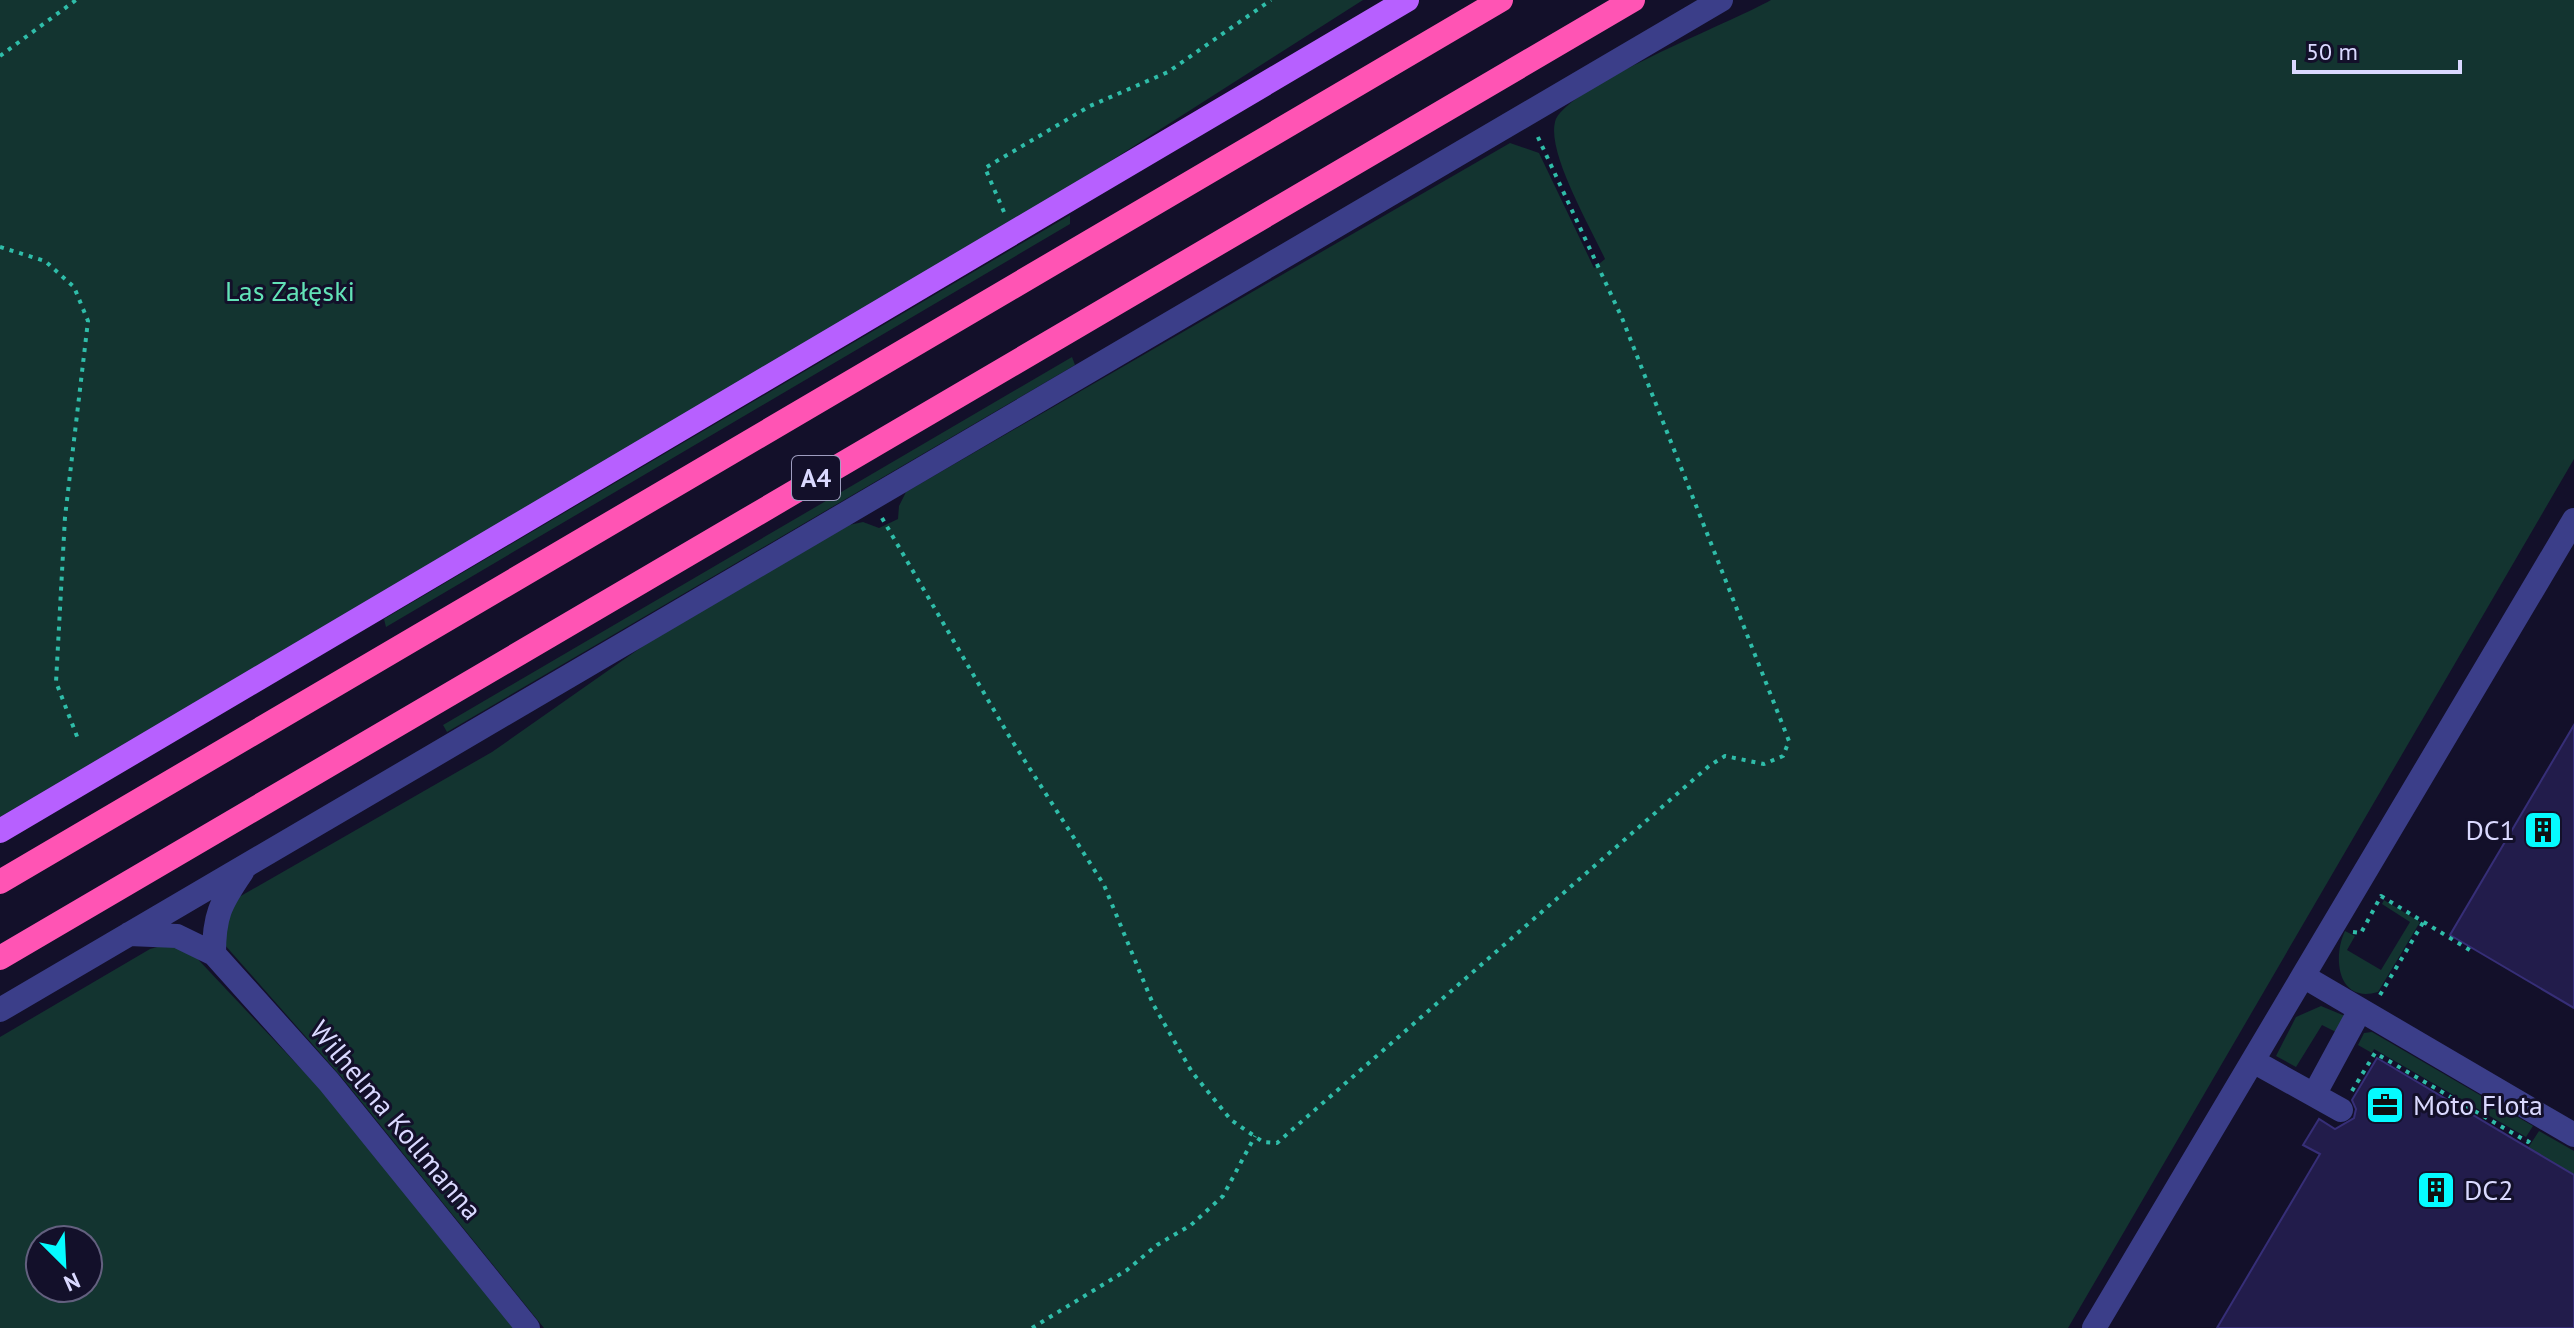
<svg xmlns="http://www.w3.org/2000/svg" width="2574" height="1328" font-family="'PT Sans',sans-serif">
<rect width="100%" height="100%" fill="#13102a"/>
<!-- green -->
<path fill="#133430" fill-rule="evenodd" d="M0 0H1363L1062 192 0 817Z
M1771 0H2574V459L2068 1328H544L343 1079 224 944 228 909 239 897 492 752 646 644 849 525 863 522 879 528 898 519 899 506 906 492 1510 143 1539 153 1594 268 1605 259C1591 228 1547 153 1555 122 1563 88 1733 22 1771 0Z
M1070 215V224L386 627 384 619Z
M1072 357 1075 365 447 732 443 725Z
M2384 900 2420 922 2378 992C2338 1004 2332 958 2345 931L2355 936 2347 950 2381 970 2410 922 2382 904Z
M168 944 192 953 324 1093 514 1328H0V1037L150 949ZM40 1240H88V1288H40Z
M2321 1006 2345 1016 2336 1032 2322 1025 2296 1067 2276 1056 2296 1017Z
M2372 1032 2533 1126 2526 1137 2374 1049 2372 1053 2358 1045 2364 1033Z
M2539 1131 2574 1151V1175L2528 1148Z"/>
<!-- building -->
<path fill="#221c4b" stroke="#362e77" stroke-width="2" d="M2574 725V1008L2450 935Z
M2377 1058 2574 1175V1328H2217L2320 1154 2303 1145 2319 1119 2335 1129 2354 1118 2356 1109 2352 1100Z"/>
<g fill="none" stroke-linecap="round" stroke-linejoin="round">
<!-- path -->
<path stroke="#2fbda9" stroke-width="4" stroke-dasharray="4 6" stroke-linecap="butt" d="M0 56 76 0
M1004 212 985 168 1090 106 1168 72 1271 0
M0 247 45 261 74 287 88 321 65 517 56 682 78 739
M882 518 1009 736 1104 885 1153 1004 1192 1072 1231 1120 1263 1142 1277 1143 1709 766 1725 756 1764 764 1783 756 1789 741 1622 318 1536 133
M2353 932 2361 933 2381 896 2473 952
M2380 995 2424 921
M2352 1091 2375 1053 2528 1142 2532 1136
M1032 1328 1127 1270 1157 1245 1191 1225 1223 1196 1255 1136"/>
<!-- minor -->
<path stroke="#3b3e89" stroke-width="24" d="M2574 520 2303 976 2574 1135
M129 934 177 936 214 954 329 1082 528 1328
M214 954C214 916 220 904 242 872
M0 1010 1721 0
M2253 1061 2341 1110
M2314 1095 2360 1010
M2094 1328 2303 976"/>
<!-- major -->
<path stroke="#b760ff" stroke-width="24" d="M0 831 1407 0"/>
<!-- highway -->
<path stroke="#ff54b4" stroke-width="24" d="M0 882 1501 0
M0 958 1633 0"/>
</g>
<!-- icons -->
<defs>
<g id="building-square" transform="scale(2)"><rect x="-9" y="-9" width="18" height="18" rx="4" fill="#05fbff" stroke="#13102a"/><path d="M-4-6H4V6H1V3H-1V6H-4ZM-2.5-4.3h1.7v1.8h-1.7ZM.8-4.3h1.7v1.8H.8ZM-2.5-1h1.7V.8h-1.7ZM.8-1h1.7V.8H.8Z" fill="#111"/></g>
<g id="office-square" transform="scale(2)"><rect x="-9" y="-9" width="18" height="18" rx="4" fill="#05fbff" stroke="#13102a"/><path d="M-6-3h4V-5.5h4V-3h4V5H-6ZM-1-4.5V-3h2v-1.5ZM-6 0V1H6V0Z" fill="#111"/></g>
</defs>
<g fill-rule="evenodd">
<use href="#building-square" x="2543" y="830"/>
<use href="#office-square" x="2385" y="1105"/>
<use href="#building-square" x="2436" y="1190"/>
</g>
<g text-anchor="middle" stroke-width="6" stroke-linejoin="round" paint-order="stroke">
<!-- shield labels -->
<rect fill="#13102a" stroke="#9e9dbf" stroke-width="2" x="792" y="456" width="48" height="44" rx="6"/>
<g font-size="26" font-weight="bold" fill="#dad9ff">
<text x="816" y="487">A4</text>
</g>
<!-- park labels -->
<g font-size="28" fill="#62e2b7" stroke="#13102a">
<text x="290" y="301">Las Załęski</text>
</g>
<!-- poi labels -->
<g font-size="28" fill="#dad9ff" stroke="#13102a" text-anchor="start">
<text x="2515" y="840" text-anchor="end">DC1</text>
<text x="2413" y="1115">Moto Flota</text>
<text x="2464" y="1200">DC2</text>
</g>
<!-- street labels -->
<g font-size="28" fill="#dad9ff" stroke="#13102a">
<text transform="translate(396 1120) rotate(50)" y="10">Wilhelma Kollmanna</text>
</g>
</g>
<!-- north arrow -->
<g transform="translate(64 1264) rotate(156)"><circle r="38" fill="#13102a" stroke="#63607f" stroke-width="2"/>
<path d="M0-6L14 30L0 20L-14 30Z" fill="#05fbff"/>
<text y="-12" font-size="22" font-weight="bold" text-anchor="middle" fill="#dad9ff">N</text>
</g>
<!-- scale -->
<path d="M2294 60v12h166v-12" fill="none" stroke="#dad9ff" stroke-width="4"/>
<text x="2306" y="60" font-size="24" fill="#dad9ff" stroke="#13102a" stroke-width="6" paint-order="stroke">50 m</text>
</svg>
